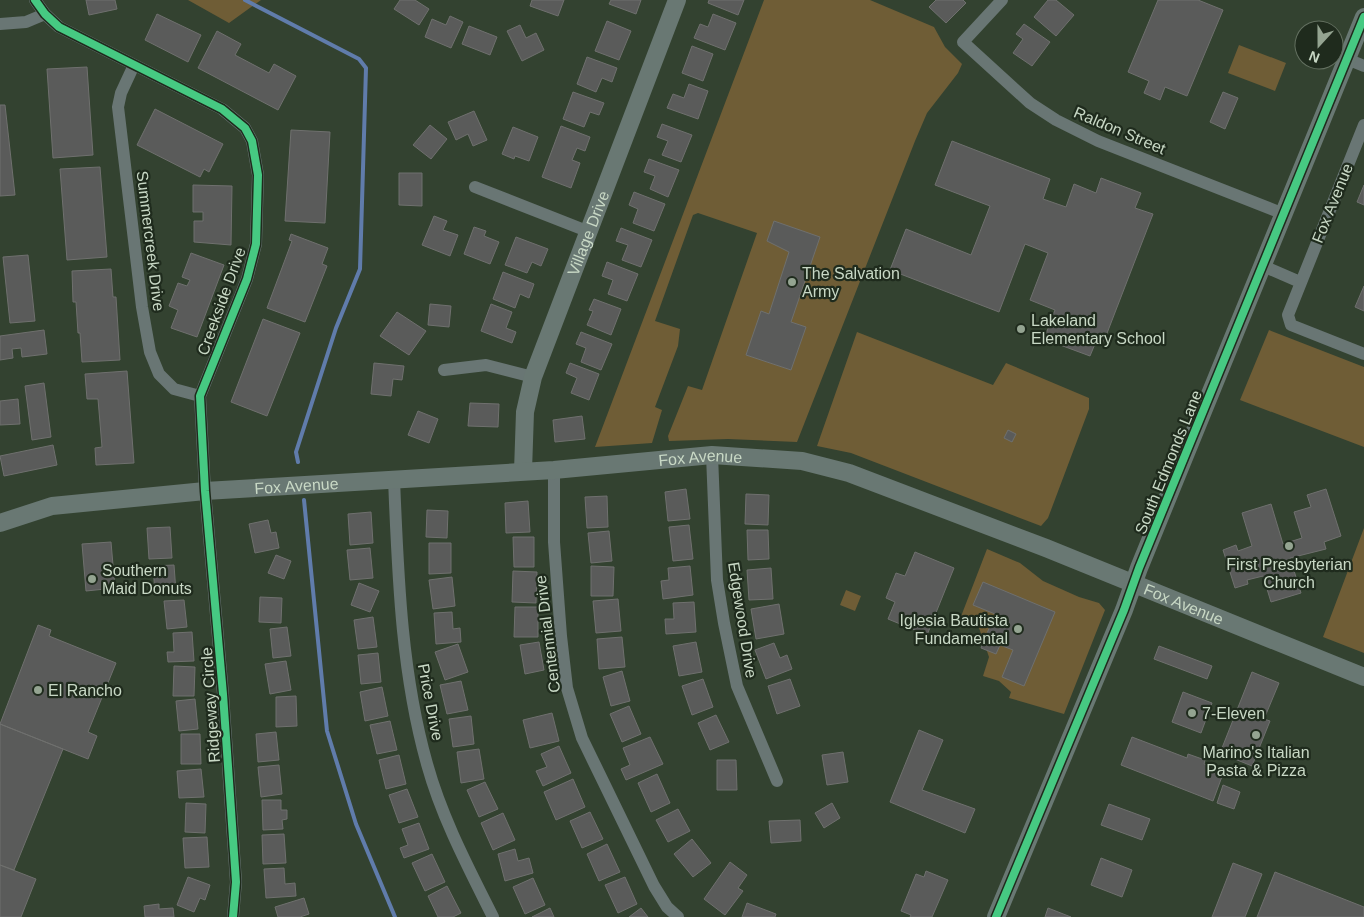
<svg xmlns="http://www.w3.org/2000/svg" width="1364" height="917" font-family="Arial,sans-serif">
<rect width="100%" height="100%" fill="#334230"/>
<!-- green -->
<path fill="#6f5d36" d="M188 0H261L229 23Z
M764 0H870L934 27 945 47 962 64 958 73 927 113 915 141 797 442 728 439 669 441 668 436 688 386 702 390 757 233 698 213 693 215 655 321 680 329 678 346 655 407 662 410 652 443 595 447Z
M1239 45 1286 63 1275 91 1228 73Z
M1269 330 1364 367V447L1240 400Z
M857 332 993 385 1006 363 1089 398V409L1048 518 1041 526 851 453 817 446Z
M1364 528V653L1323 637Z
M987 549 1020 563 1043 581 1079 597 1099 603 1105 610 1064 714 1009 698 1011 692 999 681 983 676 989 657 979 628 960 619Z
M846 590 861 596 855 611 840 605Z"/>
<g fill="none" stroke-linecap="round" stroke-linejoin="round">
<!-- stream -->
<path stroke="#607cab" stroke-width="4" d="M245 0 359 59 366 68 360 269 336 328 296 452 298 462
M304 500 327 731 356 824 395 917"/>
</g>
<!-- building -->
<path fill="#5a5b5a" stroke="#6f706e" d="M86 0H115L117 9 89 15Z
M400 0H415L429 9 419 25 394 9Z
M532 0H564L558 16 530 6Z
M611 0H641L636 14 609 4Z
M709 0H744L738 15 708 3Z
M936 0H963L966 3 946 23 929 7Z
M1048 0H1056L1074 15 1056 36 1034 17Z
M1158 0H1198L1223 10 1187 96 1165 87 1160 100 1144 93 1149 81 1128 72Z
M157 14 201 35 188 62 145 40Z
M713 14 736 23 725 50 694 38 700 24 708 27Z
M450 16 463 22 451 48 425 37 432 19 446 25Z
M607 21 631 31 619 60 595 51Z
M1024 24 1050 42 1032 66 1013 53 1023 39 1016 34Z
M520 25 526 38 536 33 544 50 522 61 507 31Z
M469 26 497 37 490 55 462 44Z
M217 31 241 44 235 55 269 73 274 64 296 76 278 110 198 68Z
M692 46 713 54 703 81 682 73Z
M587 57 617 68 612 82 602 78 596 92 577 84Z
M87 67 93 155 53 158 47 69Z
M689 84 708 91 698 119 667 108 673 94 684 98Z
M573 92 604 103 599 115 590 112 584 127 563 119Z
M1223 92 1238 98 1225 129 1210 122Z
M0 105H5L15 195 0 196Z
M155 109 223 144 209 172 204 169 200 177 137 145Z
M474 111 487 140 473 146 468 134 456 140 448 122Z
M662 124 692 135 681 162 662 155 668 141 657 137Z
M430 125 447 139 431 159 413 145Z
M561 126 590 137 585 151 577 148 572 160 580 163 571 188 542 177Z
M513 127 538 137 529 161 515 156 514 159 502 154Z
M291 130 330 132 325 223 285 221Z
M952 141 1050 179 1043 199 1066 207 1074 184 1096 193 1101 178 1141 193 1135 208 1153 214 1104 341 1097 339 1090 356 1044 339 1055 310 1030 300 1048 253 1025 244 999 312 890 270 906 229 971 255 990 206 935 185Z
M649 159 679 170 668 197 650 189 655 176 644 172Z
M100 167 107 257 67 260 60 169Z
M399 173H422V206L399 205Z
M193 185 232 186 231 245 194 242V221H203V212H193Z
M1364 185V205L1357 202Z
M634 192 665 204 654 231 633 223 638 209 629 205Z
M434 216 447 221 443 230 458 235 450 256 422 245Z
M774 221 820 237 791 322 806 327 791 370 746 355 761 311 769 314 789 252 767 241Z
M474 227 486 231 484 236 499 242 490 264 464 254Z
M621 228 652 240 641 267 622 260 628 245 616 241Z
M291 234 328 248 322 264 327 266 305 322 267 308 292 241 289 240Z
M516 237 548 249 541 266 532 262 527 273 505 265Z
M191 253 224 265 197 337 171 328 178 310 169 306 178 283 187 286 190 280 182 277Z
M28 255 35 321 10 323 3 257Z
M607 262 638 274 627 301 608 294 613 280 602 276Z
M111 269 113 297H116L120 360 82 362 80 333H78L76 302H73L72 271Z
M503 272 534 284 529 298 520 294 515 308 493 299Z
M1364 286V311L1355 307Z
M594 299 621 309 611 335 587 325 593 311 589 310Z
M430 304 451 306 449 327 428 325Z
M491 304 512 312 506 328 516 332 512 343 481 331Z
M397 312 426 331 409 355 380 336Z
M263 319 300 333 267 416 231 402Z
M44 330 47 354 22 357 21 348 12 349 13 358 0 360V336Z
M581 332 612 344 601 370 581 362 586 348 576 344Z
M374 363 404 366 402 380 393 379 391 396 371 394Z
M570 363 599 374 589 400 571 393 577 378 566 373Z
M127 371 134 463 96 465 95 448 102 447 98 399H87L85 374Z
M44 383 51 437 32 440 25 386Z
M18 399 20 424 0 425V401Z
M470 403 499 404 498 427 468 426Z
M418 411 438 419 429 443 408 435Z
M582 416 585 439 555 442 553 420Z
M1008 430 1016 434 1012 442 1004 438Z
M53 445 57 465 4 476 0 456Z
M686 489 690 519 668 521 665 492Z
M1326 489 1341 536 1324 542 1326 549 1290 558 1301 593 1271 602 1263 576 1247 580 1248 584 1235 588 1223 550 1236 545 1238 551 1252 546 1242 513 1271 504 1283 544 1302 538 1294 512 1311 507 1307 495Z
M746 494 769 495 768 525 745 524Z
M607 496 608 527 587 528 585 497Z
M528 501 530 532 506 533 505 503Z
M427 510 448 511 447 538 426 537Z
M371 512 373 543 350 545 348 514Z
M268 520 271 533 276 532 279 548 255 553 249 524Z
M689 525 693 559 673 561 669 527Z
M170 527 172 558 149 559 147 528Z
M747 530H768L769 559 748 560Z
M609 531 612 561 591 563 588 533Z
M513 537H534V567H514Z
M111 542 115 588 86 591 82 544Z
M429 543H451V573L429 574Z
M370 548 373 578 350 580 347 550Z
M915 552 954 568 927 635 888 619 895 602 886 598 896 573 905 576Z
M276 555 291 561 284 579 268 573Z
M174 565 176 592 155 593 153 566Z
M591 566 614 567 613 596H591Z
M690 566 693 595 663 599 661 581 669 580 668 568Z
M771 568 773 599 749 600 747 570Z
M513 571 537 572 536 603 512 602Z
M452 577 455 606 433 609 429 580Z
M983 582 1055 612 1024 686 1002 677 1013 650 1000 645 996 654 981 648 995 614 973 605Z
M359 583 379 591 370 612 351 605Z
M260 597 282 598 281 623 259 622Z
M618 599 621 631 596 633 593 601Z
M184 600 187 627 167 629 164 601Z
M694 602 696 632 666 634 665 619H674L673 603Z
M779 604 784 634 756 639 751 609Z
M515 607H538V637H514Z
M452 612 453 629 460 628 461 642 436 644 434 613Z
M373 617 377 647 358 649 354 620Z
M38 625 51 630 49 636 116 663 88 732 97 736 88 759 0 724Z
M287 627 291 656 273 658 270 629Z
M192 632 194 661 168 662 167 652H174L173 633Z
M622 637 625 667 599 669 597 639Z
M539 642 544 670 525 674 520 645Z
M696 642 702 672 679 676 673 646Z
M774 643 780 658 787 655 792 669 766 679 755 650Z
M458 644 468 672 445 680 435 652Z
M1159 646 1212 666 1207 679 1154 659Z
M378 653 381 682 361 684 358 655Z
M286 661 291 690 270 694 265 664Z
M174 666 195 667 194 696H173Z
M622 671 630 701 611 706 603 677Z
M1252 672 1279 683 1264 719 1270 721 1252 766 1220 753Z
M703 679 713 707 692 715 682 686Z
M790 679 800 706 777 714 768 686Z
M461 681 468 710 447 714 440 685Z
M382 687 388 716 365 721 360 692Z
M1183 692 1212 703 1201 733 1172 722Z
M296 696 297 726 276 727V697Z
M195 699 198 729 179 731 176 701Z
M629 706 641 734 622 742 610 714Z
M552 713 559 741 530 748 523 720Z
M716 715 729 742 710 750 698 723Z
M471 716 474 744 453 747 449 719Z
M390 721 397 750 377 754 370 725Z
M0 724 63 749 14 870 0 865Z
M919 730 943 740 922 790 975 809 965 833 890 802Z
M276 732 279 760 258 762 256 734Z
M181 734H200L201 764H181Z
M650 737 663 764 626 780 621 769 630 765 623 748Z
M1132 737 1187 758 1188 754 1205 760 1204 764 1224 771 1213 801 1121 765Z
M559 746 571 773 543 786 536 771 547 767 541 754Z
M479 749 484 779 461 783 457 752Z
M843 752 848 782 827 785 822 755Z
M399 755 406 784 386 789 379 760Z
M717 760H736L737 790H717Z
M279 765 282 794 261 797 258 767Z
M201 769 204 797 179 798 177 771Z
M657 774 670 803 651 812 638 783Z
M573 779 585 807 556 820 544 792Z
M485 782 498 809 479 817 467 790Z
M1223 785 1240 792 1234 809 1217 803Z
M407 789 418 817 399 823 389 795Z
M262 800H281V810H287V819L282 820 283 829 263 830Z
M186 803 206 804 205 833 185 832Z
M832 803 840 818 824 828 815 813Z
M1109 804 1150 819 1142 840 1101 825Z
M678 809 690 831 668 842 656 820Z
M590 812 603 839 582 848 570 821Z
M503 813 515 840 493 850 481 823Z
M800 820 801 841 771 843 769 821Z
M419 823 429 849 404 858 400 848 408 845 402 829Z
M284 834 286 863 263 864 262 835Z
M207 837 209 867 185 868 183 838Z
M692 839 711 863 693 877 674 854Z
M607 844 620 872 599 881 587 854Z
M515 849 518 861 529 858 533 873 505 881 498 854Z
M432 854 445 882 425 891 412 863Z
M1101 858 1132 870 1122 897 1091 885Z
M730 862 747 875 738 888 743 891 725 915 704 899Z
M1233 863 1262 874 1245 917H1212Z
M0 865 36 879 21 917H0Z
M284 868 285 884 295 883 296 896 266 898 264 869Z
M926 871 948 880 932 917H910L911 915 901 911 916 874 924 877Z
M1275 872 1364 907V917H1257Z
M188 877 210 885 205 900 200 898 194 912 177 905Z
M625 877 637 904 618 913 605 885Z
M533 878 545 905 525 914 513 887Z
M447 886 461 913 453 917H438L428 896Z
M304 898 309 914 300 917H278L275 907Z
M747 903 776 914 775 917H742Z
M159 904V909L173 908 174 917H145L144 906Z
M550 908 554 917H532Z
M641 908 648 917H629Z
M1048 908 1071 917H1045Z"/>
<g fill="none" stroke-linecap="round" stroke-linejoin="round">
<!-- street -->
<path stroke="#697674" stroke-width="12" d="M35 0 45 14 59 27 222 109 245 128 252 141 258 175 256 244 247 279 200 396 205 491 223 694 236 882 233 917
M1002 0 963 42 1030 103 1056 120 1098 141 1284 214
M0 24 26 22 45 14
M1347 59 1364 66
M134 65 121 93 118 107 142 307 150 352 159 374 174 389 200 396
M1364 125 1288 315 1291 325 1364 354
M475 187 587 231
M1263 266 1300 282
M444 370 486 365 533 377
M712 455 717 580 724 623 737 686 777 781
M554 470V542L561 636 567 688 582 738 654 886 667 907 678 917
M394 479C398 575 401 672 427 764 442 818 468 867 493 917"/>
<!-- secondary -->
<g stroke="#697873" stroke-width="18">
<path id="s1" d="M523 471 525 412 533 377 677 0"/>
<path id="s2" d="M0 523 52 506 205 491 554 470 712 455 802 461 849 473 1046 548 1364 677"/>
<path d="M996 917 1124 610 1139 568 1364 17"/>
</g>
<!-- cycleway casing -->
<g stroke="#1f2b1d" stroke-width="11">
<path id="cycleway" d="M35 0 45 14 59 27 222 109 245 128 252 141 258 175 256 244 247 279 200 396 205 491 223 694 236 882 233 917
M996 917 1124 610 1139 568 1364 17"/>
</g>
<!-- cycleway -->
<use href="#cycleway" stroke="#46c982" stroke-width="8"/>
</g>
<!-- markers -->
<g fill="#94a491" stroke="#1f2b1d" stroke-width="2">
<circle cx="792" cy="282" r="5"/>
<circle cx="1021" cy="329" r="5"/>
<circle cx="1289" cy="546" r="5"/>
<circle cx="92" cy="579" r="5"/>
<circle cx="1018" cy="629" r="5"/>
<circle cx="38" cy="690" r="5"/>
<circle cx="1192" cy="713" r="5"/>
<circle cx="1256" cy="735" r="5"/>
</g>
<g text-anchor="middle" stroke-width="4.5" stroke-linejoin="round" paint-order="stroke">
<!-- street labels -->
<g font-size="16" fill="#c8d8c5" stroke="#1f2b1d">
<text transform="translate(1120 130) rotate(23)" y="6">Raldon Street</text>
<text transform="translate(1332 203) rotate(-68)" y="6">Fox Avenue</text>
<text dy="6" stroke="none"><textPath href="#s1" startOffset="249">Village Drive</textPath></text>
<text transform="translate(151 241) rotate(83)" y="6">Summercreek Drive</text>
<text transform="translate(221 301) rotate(-70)" y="6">Creekside Drive</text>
<text dy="6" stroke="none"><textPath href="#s2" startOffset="705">Fox Avenue</textPath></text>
<text transform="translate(1168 462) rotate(-68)" y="6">South Edmonds Lane</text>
<text dy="6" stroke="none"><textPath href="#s2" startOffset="300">Fox Avenue</textPath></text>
<text dy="6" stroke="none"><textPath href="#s2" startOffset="1215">Fox Avenue</textPath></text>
<text transform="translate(743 620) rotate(81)" y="6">Edgewood Drive</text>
<text transform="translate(547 634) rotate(-97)" y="6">Centennial Drive</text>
<text transform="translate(431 702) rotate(79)" y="6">Price Drive</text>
<text transform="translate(210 705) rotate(-94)" y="6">Ridgeway Circle</text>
</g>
<!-- poi labels -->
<g font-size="16" fill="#c8d8c5" stroke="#1f2b1d" text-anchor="start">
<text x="802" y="279">The Salvation<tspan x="802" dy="18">Army</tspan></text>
<text x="1031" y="326">Lakeland<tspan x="1031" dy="18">Elementary School</tspan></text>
<text x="1289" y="570" text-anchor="middle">First Presbyterian<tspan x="1289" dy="18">Church</tspan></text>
<text x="102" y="576">Southern<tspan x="102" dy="18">Maid Donuts</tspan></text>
<text x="1008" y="626" text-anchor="end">Iglesia Bautista<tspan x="1008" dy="18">Fundamental</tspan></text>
<text x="48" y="696">El Rancho</text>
<text x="1202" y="719">7-Eleven</text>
<text x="1256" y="758" text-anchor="middle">Marino's Italian<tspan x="1256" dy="18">Pasta &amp; Pizza</tspan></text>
</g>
</g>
<!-- north arrow -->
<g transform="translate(1319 45) rotate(201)"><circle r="24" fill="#1f2b1d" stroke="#637060"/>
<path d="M0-4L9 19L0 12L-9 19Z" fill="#94a491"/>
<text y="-8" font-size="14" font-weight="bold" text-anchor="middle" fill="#c8d8c5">N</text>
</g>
</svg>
